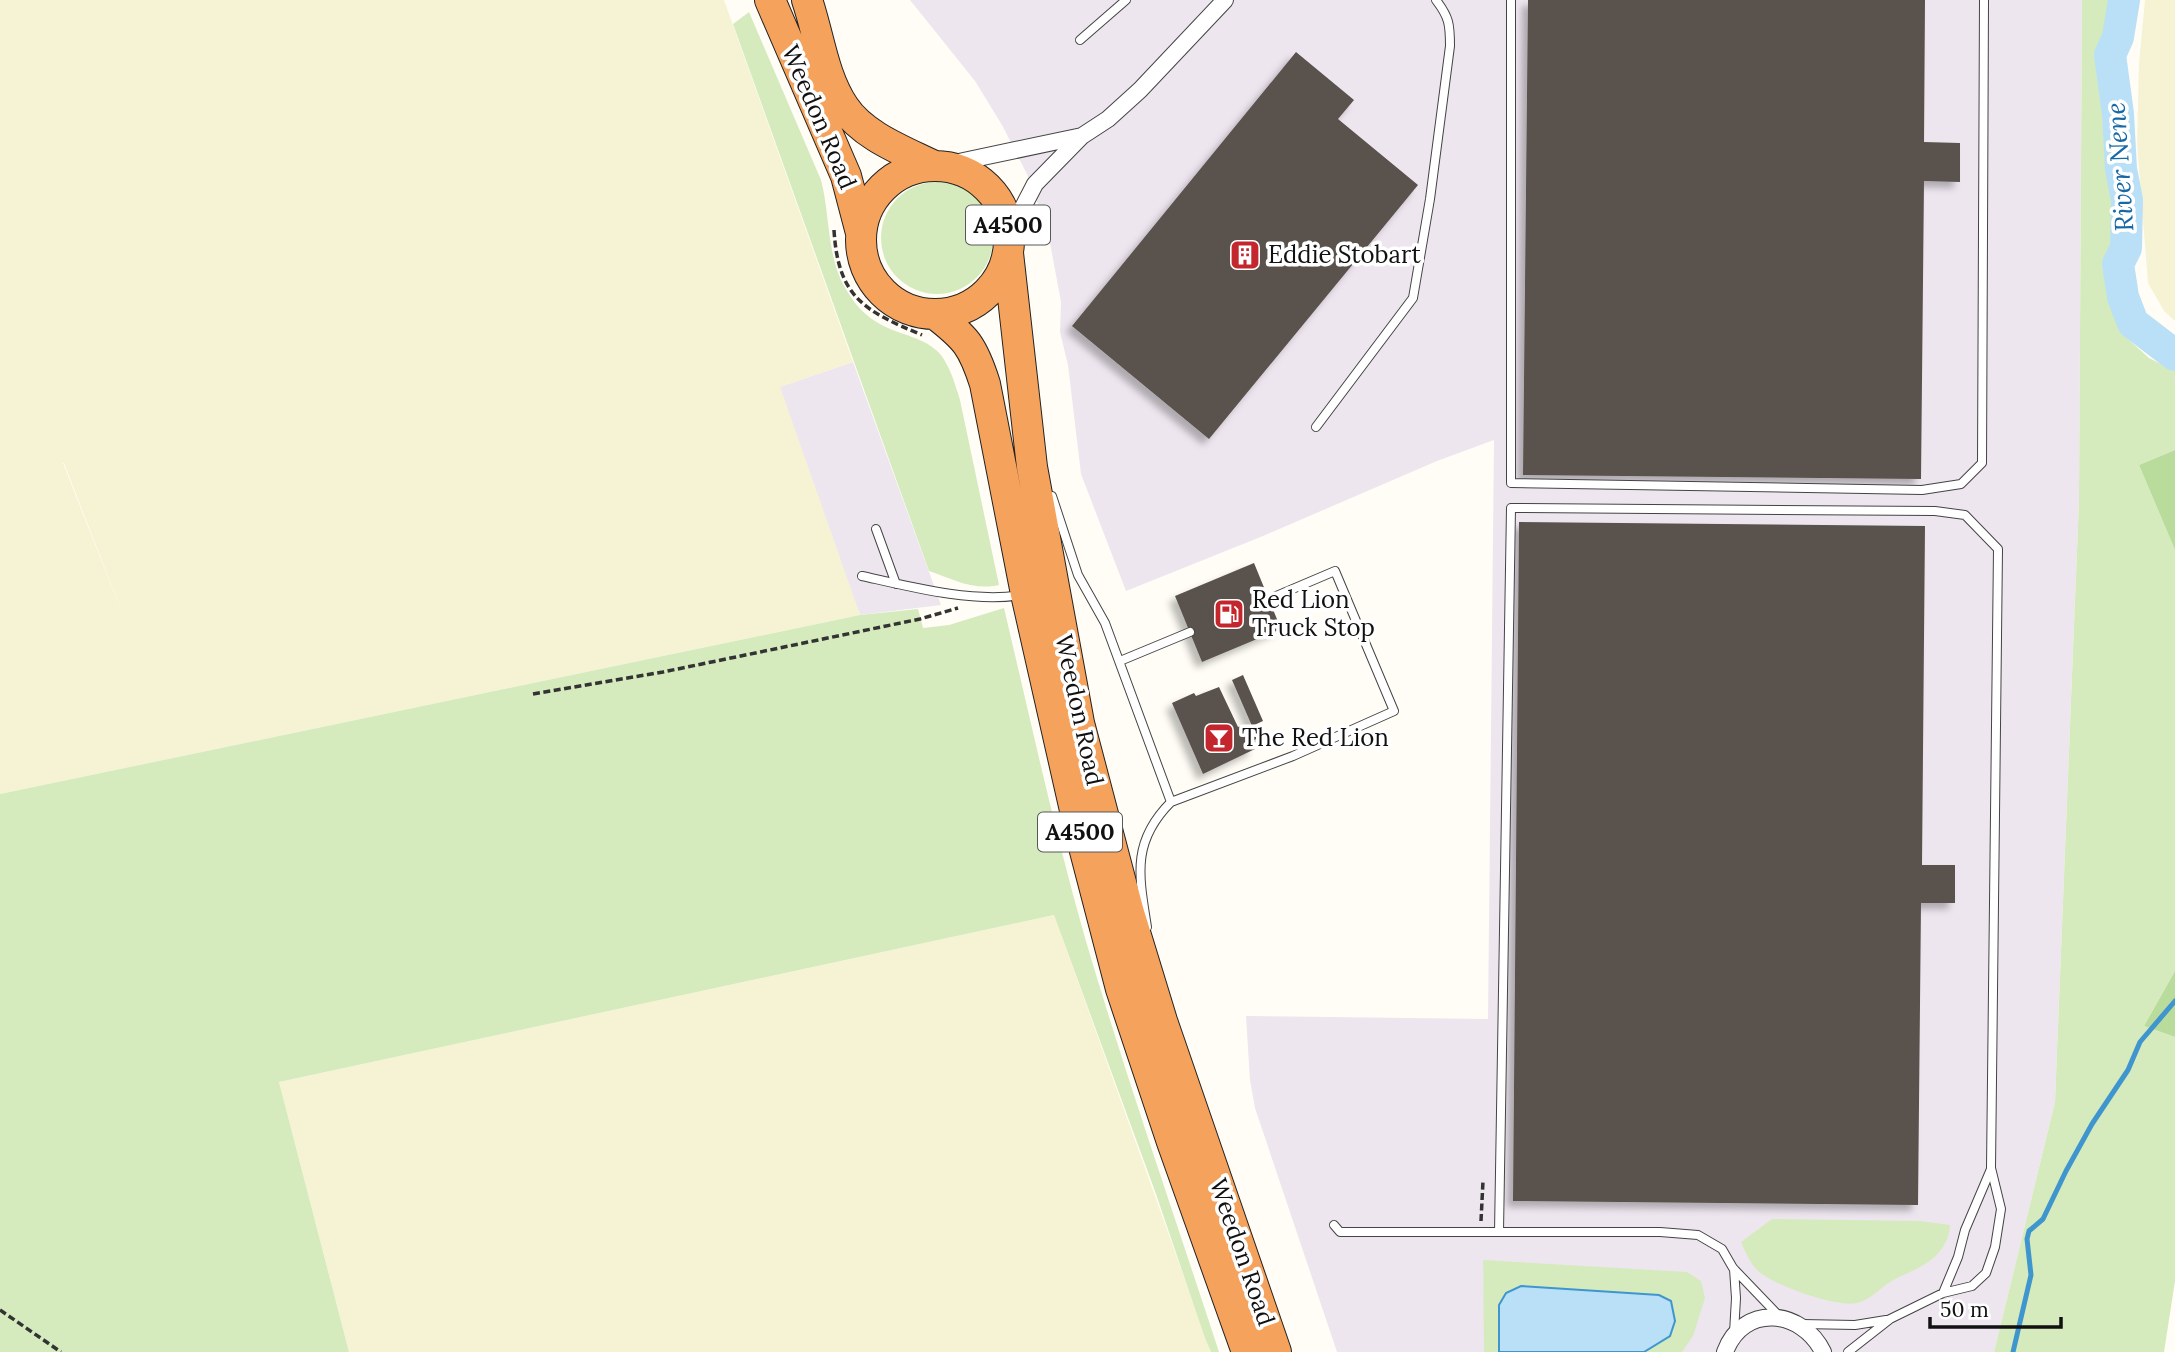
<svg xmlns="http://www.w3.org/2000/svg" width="2175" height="1352" font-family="Lora,serif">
<defs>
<filter id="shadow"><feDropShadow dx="-6" dy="6" stdDeviation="3.5" flood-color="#0004"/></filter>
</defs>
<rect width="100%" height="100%" fill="#fffdf5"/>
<!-- industrial -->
<path fill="#eee6ef" d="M910 0H2082L2079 500 2055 1102 1994 1352H1337L1255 1108 1250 1080 1246 1016 1488 1019 1494 440 1437 461 1263 536 1126 591 1081 474 1068 365 1060 332 1061 302 1048 232 1027 174 1002 125 975 81Z
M853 362 941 605 860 615 801 461 779 387Z"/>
<!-- farmland -->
<path fill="#f6f3d4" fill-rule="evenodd" d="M0 0H724L853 362 780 387 860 615 0 794ZM63 463H64L125 620 98 552Z
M2145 0H2175V321L2164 311 2148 283 2137 144 2139 63Z
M1054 915 1211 1352H349L279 1082Z"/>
<!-- green -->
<path fill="#d5ebbd" d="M2082 0H2111L2097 66 2105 104 2104 145 2112 192 2113 229 2110 267 2111 305 2128 339 2149 358 2175 371V450L2139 465 2175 550V971L2144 1026 2175 1037V1281L2164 1352H1994L2055 1102 2079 500Z
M749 12 821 180C831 218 826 261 849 294 856 306 867 317 880 324 899 335 926 337 941 355 951 369 955 384 960 400L999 585C973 591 953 579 929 571L733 24Z
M881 238a56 56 0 1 1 112 0a56 56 0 1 1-112 0Z
M1004 608C1030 718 1054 829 1085 938 1126 1077 1174 1214 1219 1352H1211L1205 1338 1156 1194 1054 915 279 1082 349 1352H0V794L860 615 918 609 923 628 949 625Z
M1772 1219 1920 1221 1950 1225C1948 1256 1922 1267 1897 1278 1882 1285 1873 1299 1857 1303 1837 1308 1772 1285 1757 1270 1750 1263 1745 1251 1741 1242Z
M1483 1260 1687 1272 1701 1281 1705 1298 1693 1336 1682 1352H1644L1670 1336 1675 1321 1671 1301 1659 1295 1521 1286 1499 1305V1352H1484Z"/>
<!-- forest -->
<path fill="#b9dc9c" d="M2175 450V550L2139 465Z
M2175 971V1037L2144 1026Z"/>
<!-- water -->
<path fill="#b9e0f7" stroke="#3f96cf" stroke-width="2" d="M1521 1286 1659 1295 1671 1301 1675 1321 1670 1336 1644 1352H1499V1305L1506 1293Z"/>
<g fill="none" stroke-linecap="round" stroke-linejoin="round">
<!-- stream -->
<path stroke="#3f96cf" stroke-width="5" d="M2013 1352 2031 1275 2027 1239 2029 1231 2043 1219 2066 1171 2092 1124 2128 1070 2140 1042 2175 1001"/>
<!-- river -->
<path stroke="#b9e0f7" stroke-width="32" d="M2124 0 2118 37 2110 55 2118 114 2121 169 2127 200 2126 248 2118 264 2123 297 2133 323 2175 355"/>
</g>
<!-- building -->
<path fill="#5a524d" filter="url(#shadow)" d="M1528 0H1925L1924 142 1960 143V182L1924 181 1921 479 1523 475Z
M1296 52 1354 100 1338 119 1418 185 1209 439 1072 326Z
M1519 522 1925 526 1922 865H1955V903H1921L1918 1205 1513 1201Z
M1254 563 1281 629 1202 662 1175 596Z
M1243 675 1263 721 1252 726 1232 680Z
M1219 687 1238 727 1245 725 1255 749 1203 774 1172 703 1194 693 1196 696Z
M1261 725 1265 735 1254 740 1250 730Z"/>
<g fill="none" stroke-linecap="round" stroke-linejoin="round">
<!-- lane casing -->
<g stroke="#444" stroke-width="10">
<path id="lane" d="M1511 0V483L1922 490 1961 484 1982 463 1984 0
M1080 40 1126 0
M1316 427 1413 298 1430 199 1450 46C1450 24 1449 17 1436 0
M1052 496 1078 575 1105 623 1171 802
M876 529 896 584
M862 576C911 587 972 603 1022 595
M1120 661 1190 632
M1147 927C1139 876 1131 842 1171 802L1293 756 1394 711 1335 571 1269 599
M1334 1225 1340 1232H1660L1698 1235 1722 1249 1733 1268 1778 1315
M1499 1232 1511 508 1935 511 1965 515 1998 549 1991 1168 2001 1209 1995 1247 1986 1273 1972 1286 1943 1293 1890 1319 1848 1352
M1734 1269 1736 1298 1734 1333
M1943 1293 1958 1257 1965 1230 1991 1169
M1802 1324 1855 1325 1886 1320"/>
</g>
<!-- street casing -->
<g stroke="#444" stroke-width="18">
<path id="street" d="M940 166 1082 136
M1009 234 1035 184 1082 136 1108 119 1140 90 1225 0
M1725 1352C1743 1303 1802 1309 1823 1352"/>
</g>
<!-- highway casing -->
<g stroke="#222" stroke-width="32">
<path id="highway" d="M770 0 846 176 861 233
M807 0C819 35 823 76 844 107 863 136 904 151 934 166
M861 240a74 74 0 1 1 148 0a74 74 0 1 1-148 0Z
M1008 253 1032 467 1079 723 1129 913 1162 1021 1276 1352
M935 314C966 338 973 346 985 384L1026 594 1079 828 1121 989 1172 1142 1247 1352"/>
</g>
<!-- path -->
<path stroke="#333" stroke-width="3.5" stroke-dasharray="7 3.5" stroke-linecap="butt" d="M834 230C838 298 865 311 922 335
M533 694 663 672 920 619 958 608
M1481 1221 1483 1181
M0 1310 61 1352"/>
<!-- lane -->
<use href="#lane" stroke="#fff" stroke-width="8"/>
<!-- street -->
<use href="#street" stroke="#fff" stroke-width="16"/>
<!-- highway -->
<use href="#highway" stroke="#f5a25d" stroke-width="30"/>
</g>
<!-- icons -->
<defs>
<g id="building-square" transform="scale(1.575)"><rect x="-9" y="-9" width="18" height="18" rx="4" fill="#c4262e" stroke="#fff"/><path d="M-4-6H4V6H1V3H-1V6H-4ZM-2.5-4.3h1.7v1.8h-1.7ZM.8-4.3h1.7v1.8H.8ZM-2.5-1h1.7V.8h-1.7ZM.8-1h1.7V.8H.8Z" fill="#fff"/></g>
<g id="fuel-square" transform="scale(1.575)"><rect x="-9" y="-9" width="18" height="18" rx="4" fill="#c4262e" stroke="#fff"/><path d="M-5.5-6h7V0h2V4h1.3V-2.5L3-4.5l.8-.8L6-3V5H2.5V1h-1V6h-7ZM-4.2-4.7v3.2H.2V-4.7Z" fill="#fff"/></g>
<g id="bar-square" transform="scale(1.575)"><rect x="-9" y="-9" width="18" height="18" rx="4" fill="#c4262e" stroke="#fff"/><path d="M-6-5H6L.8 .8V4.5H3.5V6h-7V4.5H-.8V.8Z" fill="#fff"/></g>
</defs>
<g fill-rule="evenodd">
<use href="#building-square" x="1245" y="255"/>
<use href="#fuel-square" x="1229" y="614"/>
<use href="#bar-square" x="1219" y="738"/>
</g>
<g text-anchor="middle" stroke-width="7" stroke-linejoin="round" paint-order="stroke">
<!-- shield labels -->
<g fill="#fff" stroke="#585858" stroke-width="2">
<rect x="966" y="205.5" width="84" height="39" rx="5"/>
<rect x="1038" y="812.5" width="84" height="39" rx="5"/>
</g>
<g font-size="23" font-weight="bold" fill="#111">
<text x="1008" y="233">A4500</text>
<text x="1080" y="840">A4500</text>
</g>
<!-- street labels -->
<g font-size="24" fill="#111" stroke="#fff">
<text transform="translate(819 117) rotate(67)" y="8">Weedon Road</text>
<text transform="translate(1079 710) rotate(78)" y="8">Weedon Road</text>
<text transform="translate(1242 1252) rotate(71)" y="8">Weedon Road</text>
</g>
<!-- poi labels -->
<g font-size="24" fill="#111" stroke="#fff" text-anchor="start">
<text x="1268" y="263">Eddie Stobart</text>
<text x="1252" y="608">Red Lion<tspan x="1252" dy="28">Truck Stop</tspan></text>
<text x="1242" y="746">The Red Lion</text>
</g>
<!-- water labels -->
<g font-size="26" font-style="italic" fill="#1768a6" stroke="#fff">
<text transform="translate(2120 167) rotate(-94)" y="9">River Nene</text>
</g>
</g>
<!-- scale -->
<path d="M1930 1317v10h131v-10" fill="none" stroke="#111111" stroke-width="3.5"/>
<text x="1940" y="1317" font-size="21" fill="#111111" stroke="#ffffff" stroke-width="5" paint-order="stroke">50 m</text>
</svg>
